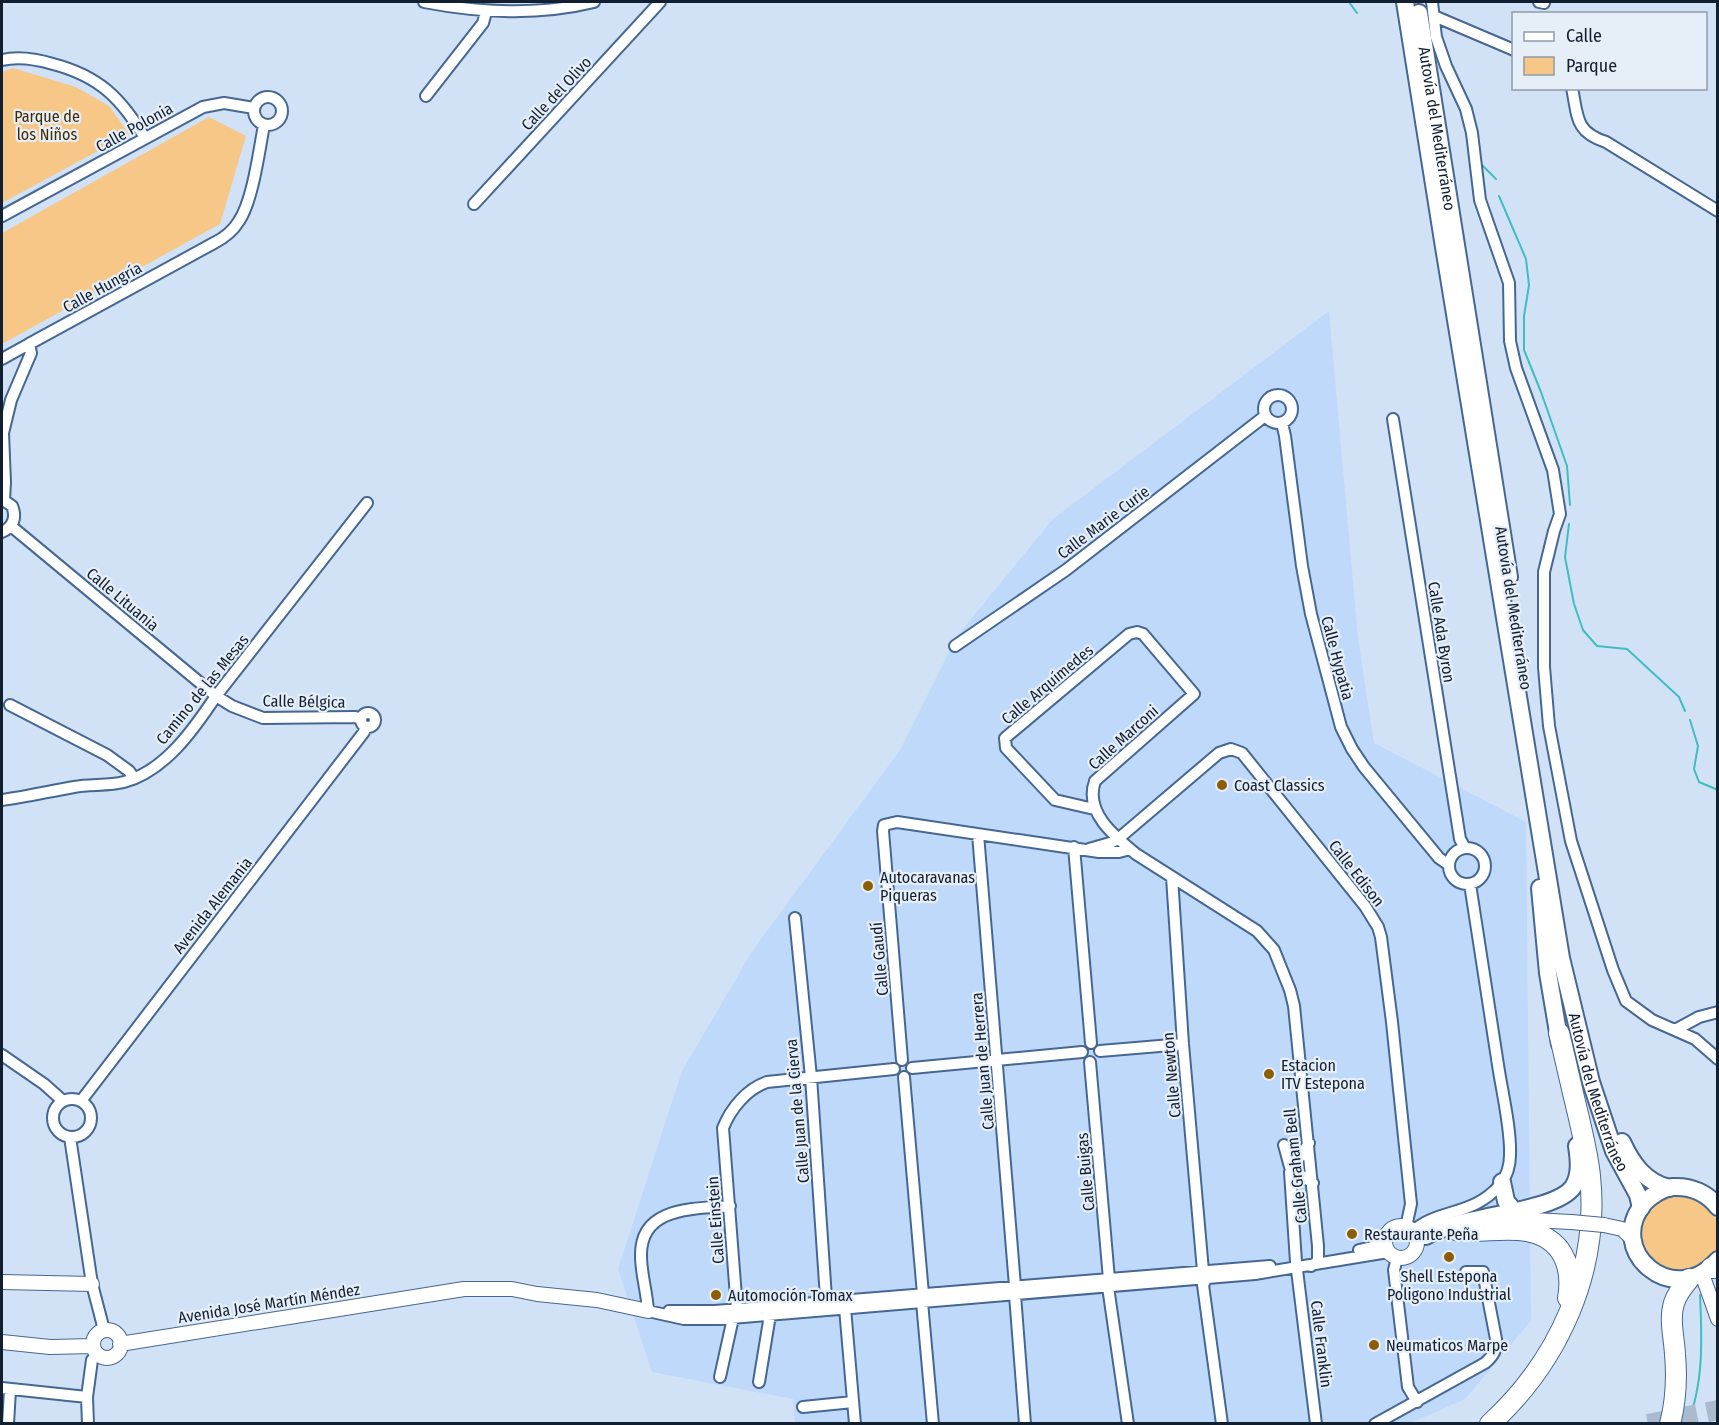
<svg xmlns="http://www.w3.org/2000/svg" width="1719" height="1425" font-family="'Fira Sans Condensed',sans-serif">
<rect width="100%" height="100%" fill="#d2e2f6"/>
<!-- built -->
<path fill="#bfd9fa" d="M1329 311 1358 638 1374 743 1526 822 1531 1321 1465 1399 1411 1423H795L793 1399 652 1372 618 1269 682 1071 753 950 900 750 957 636 1053 519Z"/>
<!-- green -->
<path fill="#f6c786" d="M13 68 76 87 109 106 129 134 2 203V72Z
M209 117 246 136 220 224 2 344V233Z
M1641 1234a39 39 0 1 1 78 0a39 39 0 1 1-78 0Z"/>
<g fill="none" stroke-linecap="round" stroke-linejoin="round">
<!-- stream -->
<path stroke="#41bdbd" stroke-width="2" d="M1349 2 1357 13
M1482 165 1496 179
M1499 196 1526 259 1529 285 1524 316V350L1541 392 1567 466 1570 505
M1569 524 1565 557 1574 604 1583 630 1597 646 1627 649 1679 697 1685 711
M1690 720 1698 746 1694 769 1699 782 1718 790
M1687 1424C1704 1385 1702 1337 1700 1295"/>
<!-- motorway-tunnel -->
<path stroke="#abbbcf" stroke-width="20" stroke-dasharray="20 10" stroke-linecap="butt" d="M1648 1424 1718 1410"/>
<!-- minor casing -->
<g stroke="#456792" stroke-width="14">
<path id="minor" d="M424 2C481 13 537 16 594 2
M1432 2 1436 37 1446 66 1466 109 1472 133 1480 200 1509 283 1510 341 1516 368 1553 470 1560 514 1554 531 1544 572V667L1549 726 1571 841 1613 970 1626 1001 1652 1020 1695 1039 1718 1059
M1539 2 1544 3
M1434 16 1514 50
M2 60C19 56 36 59 53 64 99 76 121 98 145 138
M1572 88C1578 117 1575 132 1606 142L1718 211
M426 96 483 23 486 12
M254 111a14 14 0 1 1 28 0a14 14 0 1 1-28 0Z
M474 204 660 2
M2 216 203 107 224 103 254 108
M2 359 29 344
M1264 409a14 14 0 1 1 28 0a14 14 0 1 1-28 0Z
M1393 419 1460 839 1465 848
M1282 423 1285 436 1302 566 1311 614 1341 727 1352 749 1364 767 1439 858 1449 865
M2 499 12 506C17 518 13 527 2 532
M4 500 5 482 3 433 11 400 31 353 29 344 214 243C224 238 233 231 239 221 253 200 259 151 264 125
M11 526 216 696 232 706 263 718 355 717 361 719
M955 646 1066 570 1265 416
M10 705 107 755 129 771 134 778
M361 720a7 7 0 1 1 14 0a7 7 0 1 1-14 0Z
M2 800C26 797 50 791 74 787 90 784 108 786 124 782 165 771 194 729 216 696L367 503
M1094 809 1055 800 1006 748 1005 738 1129 634 1137 632 1143 634 1194 694 1095 781C1084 812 1114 836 1136 854L1257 931 1274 950 1290 990 1294 1006 1318 1246V1261L1311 1266
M978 834 1015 1286
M1074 847 1091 1043
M1449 866a18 18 0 1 1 36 0a18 18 0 1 1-36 0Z
M1089 849 1110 843 1118 839 1219 753 1231 749 1242 753 1365 906 1378 927 1381 937 1392 1022 1411 1204 1406 1227
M1172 877 1183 1044 1203 1271
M795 918 811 1077 826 1298 825 1303
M1675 1030 1699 1017 1718 1012
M1100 1051 1183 1044
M2 1055 44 1084 63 1101
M902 1060 883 831 884 825 897 822 1099 852H1119L1130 849
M1090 1062 1109 1279
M912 1068 1082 1052
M904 1077 923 1294
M53 1118a19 19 0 1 1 38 0a19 19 0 1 1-38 0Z
M81 1101 364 732 365 727
M70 1137 92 1284 104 1330
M1284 1145 1290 1167
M1293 1167 1309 1143
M1294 1171 1313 1183
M1290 1172 1296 1262 1316 1424
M1413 1231C1439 1208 1472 1217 1500 1185 1507 1176 1510 1166 1510 1155 1511 1128 1502 1092 1498 1065 1489 1004 1479 944 1470 884
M1359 1250 1372 1247 1386 1239
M1397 1258 1394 1270 1408 1387 1417 1402
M1206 1279 1203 1285 1222 1424
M1108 1287 1128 1424
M1015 1295 1025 1424
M922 1302 933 1424
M845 1308 855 1424
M737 1310 723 1128C731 1108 747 1089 767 1082L894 1069
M648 1311 684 1319H720L1255 1274 1388 1252
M648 1311C647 1292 641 1274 641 1256 640 1206 694 1209 730 1206
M669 1311H715L1270 1266
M720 1377 733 1318
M759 1382 770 1315
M2 1388 87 1397
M803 1407 853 1402
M8 1424 10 1390
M88 1424 87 1397 92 1360 98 1355
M1375 1424 1485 1363C1493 1356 1497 1350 1496 1339L1483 1272H1466"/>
</g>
<!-- tertiary casing -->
<g stroke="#456792" stroke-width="16">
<path id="tertiary" d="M1502 1222 1532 1220 1571 1222
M1604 1225 1622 1229 1633 1239
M1385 1242a16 16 0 1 1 32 0a16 16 0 1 1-32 0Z
M1702 1274 1718 1319
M2 1282 92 1284
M93 1344a14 14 0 1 1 28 0a14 14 0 1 1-28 0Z
M2 1342 50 1347 93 1346
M120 1344 464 1289H512L537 1294 597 1300 648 1311"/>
</g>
<!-- trunk casing -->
<g stroke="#456792" stroke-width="20">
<g id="trunk">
<path id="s1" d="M1405 2 1444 247 1561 958 1591 1082 1614 1151 1638 1195 1641 1208"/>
<path id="s2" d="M1419 13 1509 577"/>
<path d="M1540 888 1548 973 1560 1044"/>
<path d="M1622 1142C1632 1164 1645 1182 1669 1188"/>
<path d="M1502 1182 1506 1201 1514 1211"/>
<path d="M1718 1207C1707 1193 1691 1186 1673 1187 1663 1188 1652 1195 1645 1202 1603 1250 1674 1311 1718 1260"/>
<path d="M1426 1236C1461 1215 1555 1213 1573 1187 1581 1175 1579 1159 1577 1146"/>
</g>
</g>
<!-- motorway casing -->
<g stroke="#456792" stroke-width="22">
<path id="motorway" d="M1456 1230C1490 1235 1534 1218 1559 1249 1570 1264 1571 1281 1568 1298
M1711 1268H1718
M1490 1424C1559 1361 1600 1270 1590 1176 1588 1156 1583 1137 1579 1118 1572 1090 1566 1062 1559 1033
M1670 1424C1676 1401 1677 1377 1675 1354 1674 1337 1669 1319 1674 1303 1677 1294 1683 1286 1689 1279"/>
</g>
<!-- minor -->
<use href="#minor" stroke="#fff" stroke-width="10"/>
<!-- tertiary -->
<use href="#tertiary" stroke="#fff" stroke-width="14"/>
<!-- trunk -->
<use href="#trunk" stroke="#fff" stroke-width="16"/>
<!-- motorway -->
<use href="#motorway" stroke="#fff" stroke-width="20"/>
<!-- tertiary-bridge casing -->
<g stroke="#456792" stroke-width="16" stroke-linecap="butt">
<path id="tertiary-bridge" d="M1571 1222 1604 1225"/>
</g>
<!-- tertiary-bridge -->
<use href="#tertiary-bridge" stroke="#fff" stroke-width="14"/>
</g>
<!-- markers -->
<g fill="#8c5d03" stroke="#e6eef8" stroke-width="2">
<circle cx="1222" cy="785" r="6"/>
<circle cx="868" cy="886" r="6"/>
<circle cx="1269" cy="1074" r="6"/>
<circle cx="1352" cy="1234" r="6"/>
<circle cx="1449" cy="1257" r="6"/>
<circle cx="716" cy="1295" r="6"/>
<circle cx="1374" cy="1345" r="6"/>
</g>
<g text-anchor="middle" stroke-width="4.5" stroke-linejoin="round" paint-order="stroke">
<!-- street labels -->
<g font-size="16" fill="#111f31" stroke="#e6eef8">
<text transform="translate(556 93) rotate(-47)" y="6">Calle del Olivo</text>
<text transform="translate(134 127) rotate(-29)" y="6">Calle Polonia</text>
<text dy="6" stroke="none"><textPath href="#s2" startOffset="117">Autovía del Mediterráneo</textPath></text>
<text transform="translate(102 287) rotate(-29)" y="6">Calle Hungría</text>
<text transform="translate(1103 522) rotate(-37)" y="6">Calle Marie Curie</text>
<text transform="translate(123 599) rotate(40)" y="6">Calle Lituania</text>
<text transform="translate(1514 608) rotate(81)" y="6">Autovía del Mediterráneo</text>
<text transform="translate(1442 632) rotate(81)" y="6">Calle Ada Byron</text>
<text transform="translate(1338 658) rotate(75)" y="6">Calle Hypatia</text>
<text transform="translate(1047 684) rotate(-40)" y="6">Calle Arquímedes</text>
<text transform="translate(202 689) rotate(-51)" y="6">Camino de las Mesas</text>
<text transform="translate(304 701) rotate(1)" y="6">Calle Bélgica</text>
<text transform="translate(1123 737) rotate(-42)" y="6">Calle Marconi</text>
<text transform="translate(1357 873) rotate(52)" y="6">Calle Edison</text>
<text transform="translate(212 905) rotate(-52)" y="6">Avenida Alemania</text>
<text transform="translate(879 959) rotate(-95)" y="6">Calle Gaudí</text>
<text transform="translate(982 1061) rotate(-95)" y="6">Calle Juan de Herrera</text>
<text transform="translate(1171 1075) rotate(-95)" y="6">Calle Newton</text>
<text dy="6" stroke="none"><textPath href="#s1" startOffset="1108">Autovía del Mediterráneo</textPath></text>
<text transform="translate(797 1111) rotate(-95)" y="6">Calle Juan de la Cierva</text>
<text transform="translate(1295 1166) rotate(-96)" y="6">Calle Graham Bell</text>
<text transform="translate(1085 1172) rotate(-95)" y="6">Calle Buigas</text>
<text transform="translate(715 1220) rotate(-94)" y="6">Calle Einstein</text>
<text transform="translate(269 1303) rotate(-9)" y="6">Avenida José Martín Méndez</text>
<text transform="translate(1322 1344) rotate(83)" y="6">Calle Franklin</text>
</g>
<!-- park labels -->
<g font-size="16" fill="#422a00" stroke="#e6eef8">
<text x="47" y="122">Parque de<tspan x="47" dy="18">los Niños</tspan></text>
</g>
<!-- poi labels -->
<g font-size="16" fill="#111f31" stroke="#e6eef8" text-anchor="start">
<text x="1234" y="791">Coast Classics</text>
<text x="880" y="883">Autocaravanas<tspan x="880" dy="18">Piqueras</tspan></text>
<text x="1281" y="1071">Estacion<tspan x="1281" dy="18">ITV Estepona</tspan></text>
<text x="1364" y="1240">Restaurante Peña</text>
<text x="1449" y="1282" text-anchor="middle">Shell Estepona<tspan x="1449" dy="18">Poligono Industrial</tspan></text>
<text x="728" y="1301">Automoción Tomax</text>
<text x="1386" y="1351">Neumaticos Marpe</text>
</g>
</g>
<!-- border -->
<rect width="1719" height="1425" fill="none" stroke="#111f31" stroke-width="6"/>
<!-- legend -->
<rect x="1512" y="12" width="195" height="78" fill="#e6eef8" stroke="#919ba8" stroke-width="1.5"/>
<rect x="1524" y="32" width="30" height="9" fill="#ffffff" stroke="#919ba8" stroke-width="1.5"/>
<text x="1566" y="42" font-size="18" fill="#111f31">Calle</text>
<rect x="1524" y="57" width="30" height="18" fill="#f6c786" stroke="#919ba8" stroke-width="1.5"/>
<text x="1566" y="72" font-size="18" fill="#111f31">Parque</text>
</svg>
